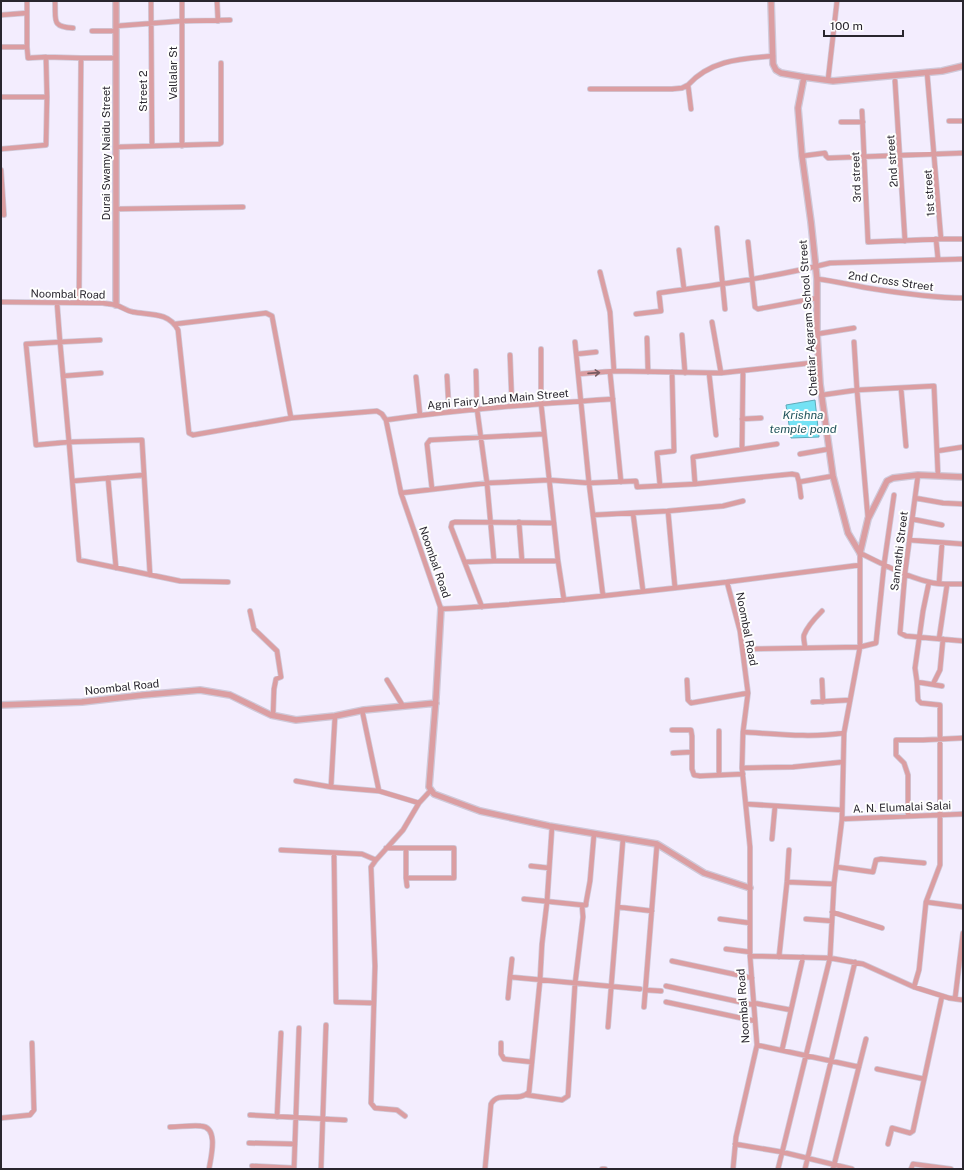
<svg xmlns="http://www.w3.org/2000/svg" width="964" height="1170" font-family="'Public Sans',sans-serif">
<rect width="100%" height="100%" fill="#f3edfe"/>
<!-- water -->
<path fill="#74e2f4" stroke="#5eaab9" d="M815 400 819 437 791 438 786 405Z"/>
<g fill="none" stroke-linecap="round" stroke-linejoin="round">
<!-- minor casing -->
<g stroke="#cfc9d9" stroke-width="6">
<path id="minor" d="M27 1V47
M55 1C56 20 51 27 73 28
M217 1 218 21
M1 15 27 13
M116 26 182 21 230 20
M92 31H116
M1 47H27L28 58 46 57
M828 80 837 1
M895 81 905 241
M590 89H672L682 88 688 85
M1 97H47
M691 109 688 85C711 60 740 59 773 56
M862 111 868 242 941 239 927 72
M949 121H963
M841 122H863
M152 146 219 144 221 143V63
M182 146V1
M116 147 152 146 151 1
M1 149 46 145 47 97 46 57 81 58
M802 156 825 153 826 156 828 158 963 153
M1 170 4 215
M116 209 243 207
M717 228 725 309
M936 239 938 259
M941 239H963
M748 242 755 307 758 309 817 298
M679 250 684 289
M600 272 610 312 614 371
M817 279C834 281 851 285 868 288 899 293 932 298 963 298
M1 302 103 303C107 304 112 304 116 305 122 307 127 311 133 312 150 315 169 312 178 330L189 433 193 435 291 418 377 411 382 414 386 420 401 493 441 609C537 604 632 593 727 582L740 631 748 693 743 732 742 768 750 847V956L757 1045 736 1137 733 1169
M57 303 60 342 26 344 36 445 69 442 79 560 180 581 228 582
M79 303 81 58H115
M636 314 661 311 659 293C717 285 774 277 830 263L963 259
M712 322 721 373
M175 324 266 313 272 316 291 418
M817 334 854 328
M682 335 685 373
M647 338 648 372
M100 340 60 342 69 442 142 440 150 575
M575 342 589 483 603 596
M854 342 857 390 868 519
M541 349V403L558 561 564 600
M577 354 596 352
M510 355 512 406
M476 371 477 409 487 483 494 561
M610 372 621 482
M709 373 716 435
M579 374 614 371 721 373 819 362
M63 376 101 373
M447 376 449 411
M416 377 420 415
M901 388 906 446
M822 395 857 390 934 386 938 475
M742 419 761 418
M386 420C461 409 537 404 613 399
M742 449 743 371
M937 451 963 447
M800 454 829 449
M918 475 905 573 900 633 906 636 963 641
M108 478 116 568
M73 481 144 475
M695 484 693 457 777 444
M660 486 657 453 674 451 672 372
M432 489 427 444 430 440 544 434
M401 493 487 483 549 480 589 483 636 481 637 487 695 484 792 474 797 475 799 482
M801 497 799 482 833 476
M915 498 943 503 963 504
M668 511 723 506 743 501
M633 513 643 591
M593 515 668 511 675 588
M912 519 942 525
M519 522 522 561
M909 540 963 544
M465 562 494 561H558
M727 582 860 565
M939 583 942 544
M482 607 451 527 452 523 455 522 554 523
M250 611 254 629 277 651 281 677 276 679 274 689 273 716
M939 639 947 585
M805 648C805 644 803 639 804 635 807 627 816 617 822 611
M743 649 860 647 876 643 884 565 894 495
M387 680 403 706
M687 680 688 700 691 703 748 693
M822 680 823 702
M917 682 942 686
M933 684 940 670 943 639
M813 702 850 700
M362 710 379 791
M672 730H691L692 736V769L694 775 700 776 743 774
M719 731V775
M743 732C777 734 810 738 844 733
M673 753 692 752
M742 768 793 767 843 762
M296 781 331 787 379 791 419 803
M331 787 335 716
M746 804 842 810
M908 815V775L904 763 896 755V740H923L963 738
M842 819 963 814
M772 839 775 806
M386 848H406V878H454V848H406
M281 850 362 854 376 860
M334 853 336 1002 373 1003
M531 866 549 868
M837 867 873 872 876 860 881 859 924 863
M406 878 407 886
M787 882 834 884
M524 899 582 905 583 917 575 984 568 1096 562 1100 527 1095
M926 902 963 907
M582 905H586V903L590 881 594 834
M618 907 652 911
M832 912 882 928
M720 919 750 923
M806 919 832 921
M726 949 750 952
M750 956 830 958 863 964 914 987 949 998 963 1000
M779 957 787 882 789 850
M672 961 752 978
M510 977 512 959
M666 986 754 1005
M914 987 919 970 926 902 940 865V705L921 703 918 700 917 682 915 668 923 611 929 582
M646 990 661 991
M508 998 510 977 640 989
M955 999 963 933
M666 1002 755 1021
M754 1003 791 1010
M644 1007 657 844
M608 1027 623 839
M501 1043V1054L504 1059 532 1062
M757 1045 859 1067
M782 1050 803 957
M877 1069 924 1079
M250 1115 345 1120
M405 1116 397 1110 375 1108 371 1103 375 966 371 867 376 860 403 830 419 803 431 790
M277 1117 281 1033
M1 1118 30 1115 34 1110 32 1043
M170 1127C180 1127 191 1125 201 1126 219 1127 211 1157 209 1169
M249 1143 295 1144
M735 1144 782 1152 852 1169
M888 1144 892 1128 910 1133 913 1131 942 996
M252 1166 294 1168
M294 1169 299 1028
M321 1169 326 1025
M485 1169 491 1104C498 1090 519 1103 529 1092L540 980 542 944 547 902 552 827
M602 1169H605
M778 1169 830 958 834 884 842 819 844 733 860 647V553C882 564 905 576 929 582 940 585 952 584 963 584
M805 1169 855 962
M833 1169 866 1039
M911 1169 913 1164 951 1169"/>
</g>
<!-- tertiary casing -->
<g stroke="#cfc9d9" stroke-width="8">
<path id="tertiary" d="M116 1V305
M771 1 773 64 776 70 781 73 804 77 833 81 942 71 963 66
M804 77 798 108 802 156 811 222 817 279V334L820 384 833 476 848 533 860 553
M860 553 868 519 887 481 893 478 918 475 963 477
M441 609 436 697 429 787 434 794 480 811 549 826 657 844 704 873 750 888
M1 705 82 702 143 695 200 690 230 695 271 715 296 720 335 716 364 710 436 703"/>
</g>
<!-- minor -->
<use href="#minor" stroke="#db9ea2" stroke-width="4.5"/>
<!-- tertiary -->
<use href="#tertiary" stroke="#db9ea2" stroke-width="5.5"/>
</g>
<!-- one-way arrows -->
<defs><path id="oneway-shaft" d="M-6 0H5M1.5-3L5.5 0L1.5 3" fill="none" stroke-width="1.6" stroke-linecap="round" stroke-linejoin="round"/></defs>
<use stroke="#795c62" href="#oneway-shaft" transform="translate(594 373) rotate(-4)"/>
<g text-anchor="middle" stroke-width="4" stroke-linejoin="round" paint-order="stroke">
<!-- street labels -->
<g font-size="11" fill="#29262e" stroke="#fefefe">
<text transform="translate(173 73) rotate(-90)" y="4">Vallalar St</text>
<text transform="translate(143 91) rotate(-90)" y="4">Street 2</text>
<text transform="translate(106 153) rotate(-90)" y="4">Durai Swamy Naidu Street</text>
<text transform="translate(892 161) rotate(-94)" y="4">2nd street</text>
<text transform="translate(856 177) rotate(-92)" y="4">3rd street</text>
<text transform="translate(929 193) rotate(-94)" y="4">1st street</text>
<text transform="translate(891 281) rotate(8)" y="4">2nd Cross Street</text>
<text transform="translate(68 294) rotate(1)" y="4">Noombal Road</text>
<text transform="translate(808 318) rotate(-94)" y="4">Chettiar Agaram School Street</text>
<text transform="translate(498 399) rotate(-5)" y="4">Agni Fairy Land Main Street</text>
<text transform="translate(899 551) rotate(-83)" y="4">Sannathi Street</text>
<text transform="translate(435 562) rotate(71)" y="4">Noombal Road</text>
<text transform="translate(747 629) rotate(79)" y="4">Noombal Road</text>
<text transform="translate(122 687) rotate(-6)" y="4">Noombal Road</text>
<text transform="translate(902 807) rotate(-2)" y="4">A. N. Elumalai Salai</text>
<text transform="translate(743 1006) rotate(-94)" y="4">Noombal Road</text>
</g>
<!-- water labels -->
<g font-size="12" font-style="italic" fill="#24555d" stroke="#fefefe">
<text x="803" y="419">Krishna<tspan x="803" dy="14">temple pond</tspan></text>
</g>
</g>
<!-- border -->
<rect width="964" height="1170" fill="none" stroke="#29262e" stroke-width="4"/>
<!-- scale -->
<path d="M824 30v6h79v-6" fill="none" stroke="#29262e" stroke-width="2"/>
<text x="830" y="30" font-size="12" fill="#29262e" stroke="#fefefe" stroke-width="3" paint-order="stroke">100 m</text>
</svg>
